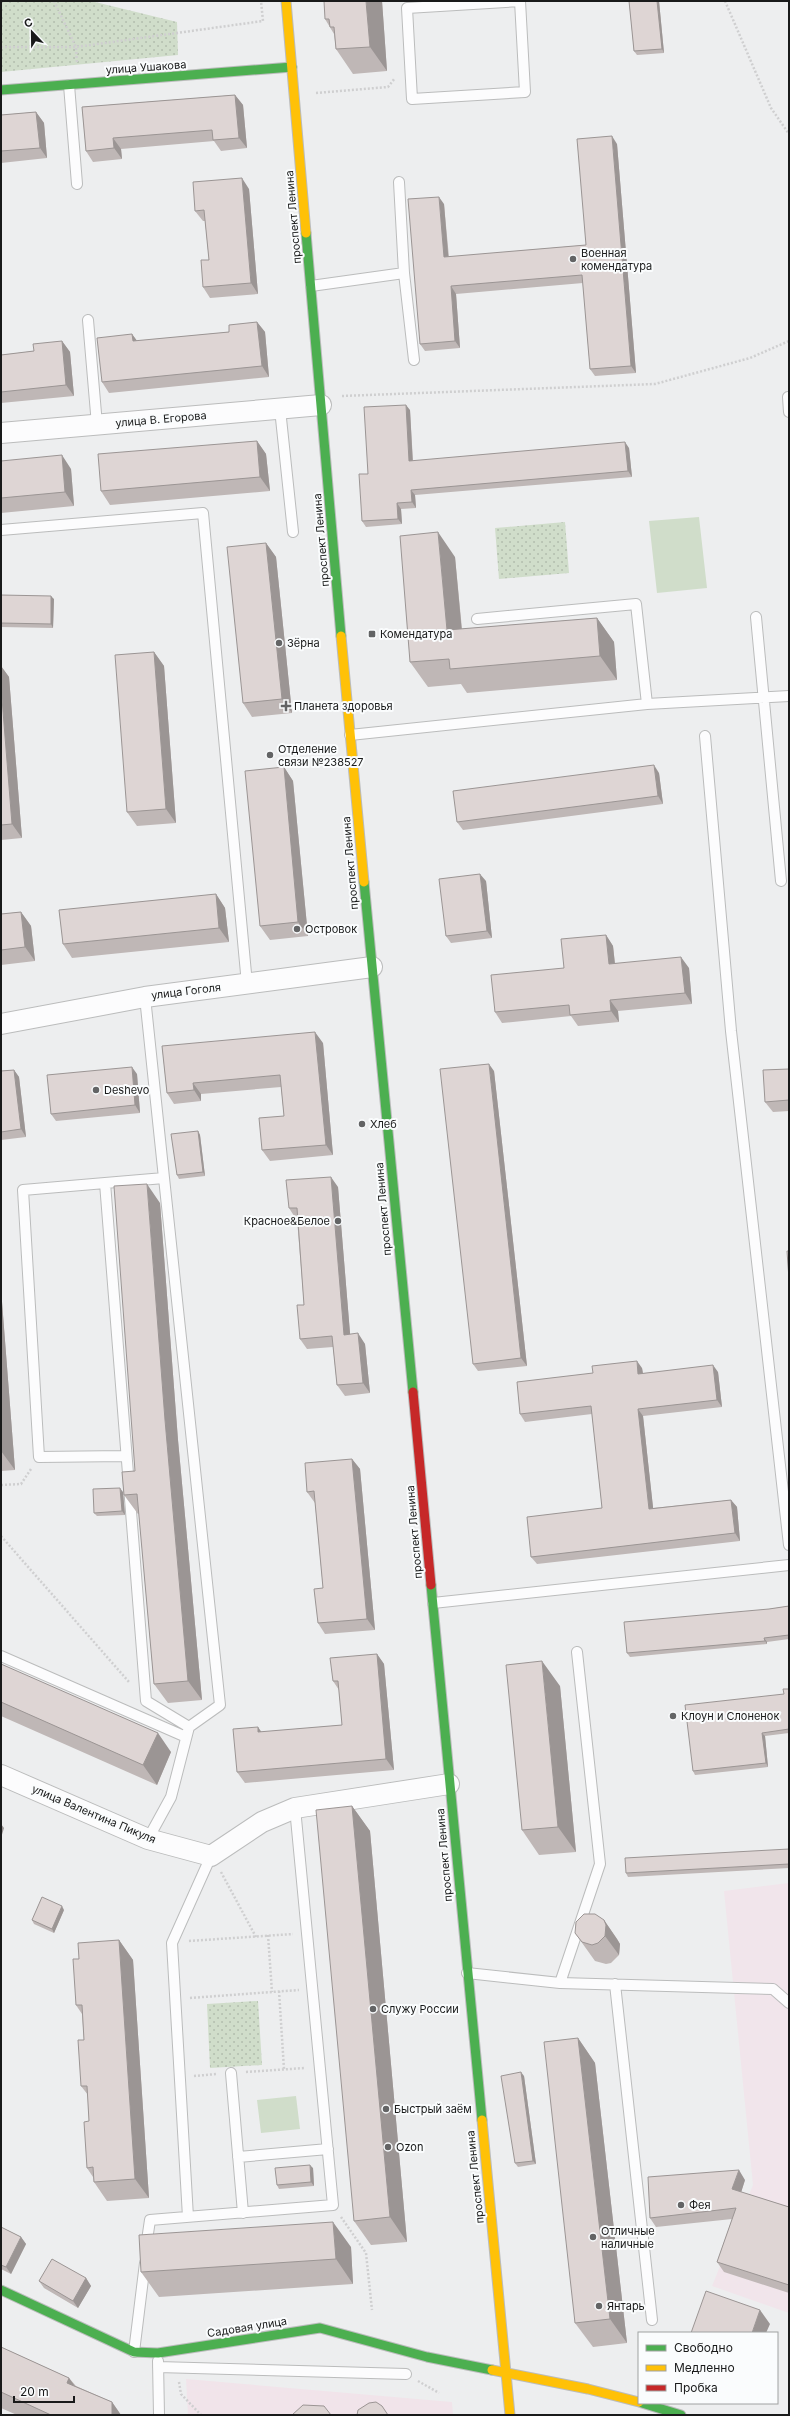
<svg xmlns="http://www.w3.org/2000/svg" width="790" height="2416" font-family="Inter,sans-serif">
<defs>
<pattern id="park-dots" width="8" height="8" patternUnits="userSpaceOnUse"><rect width="8" height="8" fill="#d0ddca"/><path d="M2 2h.1M6 6h.1" fill="none" stroke="#b2bdad" stroke-width="1.8" stroke-linecap="round"/></pattern>
</defs>
<rect width="100%" height="100%" fill="#edeeef"/>
<!-- commercial -->
<path fill="#f1e4ea" d="M186 2379 452 2402 453 2415H188Z"/>
<!-- industrial -->
<path fill="#f1e5eb" d="M789 1883V2313L712 2286 753 2185 724 1891Z"/>
<!-- park -->
<path fill="url(#park-dots)" d="M1 1H91L177 22 178 55 1 72Z
M565 522 569 573 499 579 495 528Z
M258 2001 262 2065 210 2068 207 2004Z"/>
<!-- pitch -->
<path fill="#d0ddca" d="M699 517 707 588 657 593 649 521Z
M296 2096 300 2129 261 2133 257 2100Z"/>
<g fill="none" stroke-linecap="round" stroke-linejoin="round">
<!-- lane casing -->
<g stroke="#bbbcbc" stroke-width="12">
<path id="lane" d="M520 1 525 92 412 99 407 8Z
M69 85 77 184
M399 182 404 273 414 360
M311 286 404 273
M88 320 97 425
M788 397 789 412
M280 409 293 532
M1 530 203 513 247 984
M756 617 781 881
M477 619 636 604 647 704
M350 735 647 704 789 696
M705 736 731 1031 789 1545
M145 997 164 1178 105 1183 146 1701 189 1727
M105 1183 23 1190 39 1457 125 1456
M433 1603 789 1565
M1 1656 186 1737
M148 1839 171 1797 189 1727 220 1705 164 1178
M467 1973 560 1983 773 1989 789 2003
M560 1983 600 1864 577 1652
M615 1984 652 2320
M231 2073 243 2213
M238 2157 328 2149
M188 2217 172 1943 211 1856
M146 2247 150 2220 333 2205 295 1808
M134 2352 145 2263
M158 2361 159 2415
M158 2367 406 2374"/>
</g>
<!-- street casing -->
<g stroke="#bbbcbc" stroke-width="22">
<path id="street" d="M1 433 321 405
M1 1024 145 997 372 967
M1 1775 148 1839 211 1856 262 1822 295 1808 449 1784"/>
</g>
<!-- fast casing -->
<g stroke="#bbbcbc" stroke-width="11">
<path id="fast" d="M1 90 292 67
M306 233 341 636
M364 882 413 1392
M431 1585 482 2120
M1 2290 134 2352 158 2353 320 2328 427 2357 492 2370
M642 2403 681 2415"/>
</g>
<!-- slow casing -->
<g stroke="#bbbcbc" stroke-width="11">
<path id="slow" d="M286 1 306 233
M341 636 364 882
M482 2120 506 2373
M492 2370 588 2389 639 2402
M506 2373 510 2415"/>
</g>
<!-- jam casing -->
<g stroke="#bbbcbc" stroke-width="11">
<path id="jam" d="M413 1392 431 1585"/>
</g>
<!-- path -->
<path stroke="#cfcfd0" stroke-width="2.5" stroke-dasharray="2 2" stroke-linecap="butt" d="M54 1 76 47 77 63
M725 1 771 108 789 134
M1 47H76L263 21 261 1
M316 93 388 87 395 78
M342 396 655 384 750 358 789 341
M1 1485 21 1484 31 1469
M1 1536 129 1682
M221 1872 256 1937
M268 1935 272 1992
M189 1941 293 1934
M279 1991 284 2069
M190 1998 299 1990
M246 2072 305 2068
M194 2076 217 2074
M341 2217 366 2253 372 2310
M418 2381 439 2393
M179 2382 181 2394 201 2415"/>
<!-- lane -->
<use href="#lane" stroke="#fcfcfd" stroke-width="10"/>
<!-- street -->
<use href="#street" stroke="#fcfcfd" stroke-width="20"/>
<!-- fast -->
<use href="#fast" stroke="#4caf50" stroke-width="9"/>
<!-- slow -->
<use href="#slow" stroke="#ffc107" stroke-width="9"/>
<!-- jam -->
<use href="#jam" stroke="#c62828" stroke-width="9"/>
</g>
<!-- wall -->
<path fill="#bfb7b6" d="M382 1 387 71 353 74 336 49 334 34 325 19Z
M629 1H659L664 53 637 55 634 51Z
M235 95 243 105 247 148 221 151 214 141 121 149 122 159 93 162 86 151 82 107Z
M36 112 44 123 47 158 1 163V115Z
M617 144 636 373 595 376 590 369 583 283 456 294 460 348 425 351 420 344 444 204 449 257 586 245Z
M249 189 258 294 210 298 203 287 209 260 205 221H203L195 211Z
M257 322 265 332 269 377 109 393 102 382 132 334 137 341 229 332Z
M62 341 70 352 74 396 1 403V355L34 351Z
M410 410 413 461 629 448 632 477 415 495 416 508 401 509 402 524 366 527 362 521 368 474Z
M257 441 266 454 270 491 110 505 101 491Z
M1 461 71 469 74 506 1 513Z
M266 543 276 557 292 713 252 717 243 703Z
M455 557 462 629 597 618 614 642 617 680 467 693 461 684 428 687 410 662Z
M1 595 54 599 53 628 1 627Z
M154 652 164 666 176 823 137 826 127 812Z
M1 666 9 677 22 838 1 840Z
M284 767 293 781 308 936 270 940 260 926Z
M659 773 663 804 463 830 457 822Z
M486 881 492 938 451 943 446 936Z
M216 894 225 908 229 942 72 958 63 944Z
M21 912 31 926 35 961 1 965V914Z
M606 935 613 946 615 963 689 968 692 1004 618 1011 619 1022 578 1026 571 1016 502 1023 495 1012 564 968Z
M323 1043 333 1155 270 1161 262 1150 284 1116 281 1087 201 1094V1101L174 1104 167 1093 162 1046Z
M789 1069V1111L773 1112 765 1102Z
M14 1070 19 1077 26 1137 1 1140V1071Z
M494 1071 527 1366 478 1371 473 1364Z
M137 1074 140 1113 56 1121 51 1114Z
M198 1131 200 1135 205 1176 179 1179 177 1175Z
M338 1187 350 1334 365 1344 370 1393 345 1396 337 1385 333 1347 307 1349 300 1339 304 1305 297 1219H296L289 1208Z
M160 1203 178 1440 202 1700 168 1703 154 1684 139 1514H138L124 1495 135 1471Z
M1 1289 15 1470 1 1471Z
M642 1368 643 1373 718 1372 722 1407 643 1416 653 1508 731 1500 737 1507 740 1541 537 1564 531 1557 602 1508 592 1414 525 1422 520 1414Z
M352 1459 360 1469 375 1630 325 1634 318 1623 323 1588 315 1503 307 1492Z
M123 1492 125 1515 97 1516 94 1513Z
M789 1606V1639L767 1642V1644L630 1657 627 1653 769 1609Z
M377 1654 384 1664 394 1770 245 1783 237 1772 262 1732 342 1725 339 1690 333 1681Z
M1 1664 171 1752 157 1785 1 1716Z
M560 1686 576 1852 539 1855 522 1830Z
M789 1689V1733L765 1736 768 1767 695 1775 693 1771 784 1694Z
M352 1806 370 1831 407 2242 371 2245 354 2221Z
M789 1849V1868L628 1877 626 1873Z
M64 1910 54 1933 34 1924 32 1920Z
M604 1920 617 1939 620 1944 619 1955 611 1963 606 1964 595 1961 575 1933Z
M119 1940 133 1960 149 2198 107 2201 94 2182 93 2177 87 2168 89 2121 88 2095 81 2086 84 2040 82 2014 76 2005 79 1959Z
M578 2038 595 2063 627 2343 593 2347 575 2323Z
M524 2076 536 2164 518 2167 515 2163Z
M313 2168 314 2186 279 2189 277 2185Z
M745 2180 741 2192 789 2207V2293L724 2272 717 2262 732 2219 656 2227 650 2218Z
M1 2227 21 2237 26 2244 11 2274 1 2269Z
M351 2247 353 2284 159 2297 141 2272Z
M86 2278 91 2286 78 2308 44 2288 39 2281Z
M1 2347 69 2378 76 2386 112 2402 121 2415H17L1 2408Z"/>
<!-- shaded-wall -->
<path fill="#9b9594" d="M366 1H382L387 71 370 47Z
M657 1H659L664 53 662 49Z
M235 95 243 105 247 148 239 138Z
M36 112 44 123 47 158 40 148Z
M612 136 617 144 636 373 631 366Z
M113 138 121 149 122 159 114 148Z
M242 178 249 189 258 294 251 283Z
M439 197 444 204 449 265 444 257Z
M451 286 456 294 460 348 455 341Z
M257 322 265 332 269 377 262 366Z
M132 334 140 345 133 341Z
M62 341 70 352 74 396 66 385Z
M406 405 410 410 413 467 409 461Z
M257 441 266 454 270 491 260 477Z
M625 442 629 448 632 477 628 471Z
M62 455 71 469 74 506 65 492Z
M411 490 415 495 416 508 412 502Z
M397 503 401 509 402 524 398 519Z
M438 532 455 557 464 655 447 630Z
M266 543 276 557 292 713 282 699Z
M51 596 54 599 53 628 51 624Z
M597 618 614 642 617 680 600 656Z
M154 652 164 666 176 823 166 809Z
M1 666 9 677 22 838 12 824 1 686Z
M654 765 659 773 663 804 658 796Z
M284 767 293 781 308 936 298 922Z
M480 874 486 881 492 938 487 931Z
M216 894 225 908 229 942 219 928Z
M21 912 31 926 35 961 25 947Z
M606 935 613 946 616 975 609 964Z
M681 957 689 968 692 1004 685 993Z
M610 1000 618 1011 619 1022 611 1011Z
M315 1032 323 1043 333 1155 326 1145Z
M489 1064 494 1071 527 1366 521 1358Z
M132 1067 137 1074 140 1113 135 1105Z
M14 1070 19 1077 26 1137 21 1129Z
M193 1083 201 1094V1101L194 1090Z
M198 1131 200 1135 205 1176 203 1172Z
M331 1177 338 1187 351 1345 344 1335Z
M147 1184 160 1203 178 1440 202 1700 188 1681 165 1420Z
M1 1289 15 1470 1 1451Z
M358 1333 365 1344 370 1393 363 1383Z
M637 1361 642 1368 644 1381 638 1374Z
M713 1365 718 1372 722 1407 717 1400Z
M638 1409 643 1416 654 1516 649 1509Z
M352 1459 360 1469 375 1630 367 1619Z
M120 1488 123 1492 125 1515 122 1511Z
M731 1500 737 1507 740 1541 735 1533Z
M764 1638 767 1642V1644L765 1641Z
M377 1654 384 1664 394 1770 386 1759Z
M542 1661 560 1686 576 1852 558 1827Z
M258 1727 265 1737 258 1732Z
M158 1733 171 1752 157 1785 143 1765Z
M762 1733 765 1736 768 1767 766 1763Z
M352 1806 370 1831 407 2242 390 2217Z
M1 1824 4 1828 1 1838Z
M62 1906 64 1910 54 1933 52 1929Z
M604 1920 617 1939 620 1944 619 1955 605 1936Z
M119 1940 133 1960 149 2198 135 2179Z
M578 2038 595 2063 627 2343 610 2319Z
M521 2072 524 2076 536 2164 533 2161Z
M310 2165 313 2168 314 2186 311 2182Z
M739 2170 745 2180 739 2199 732 2189Z
M333 2222 351 2247 353 2284 336 2259Z
M21 2237 26 2244 11 2274 6 2267Z
M86 2278 91 2286 78 2308 73 2301Z
M760 2310 770 2324 766 2333H752Z
M69 2378 85 2400 67 2383Z
M112 2402 121 2415H112Z"/>
<!-- building -->
<path fill="#ded5d4" stroke="#9b9594" d="M324 1H366L370 47 336 49 334 27H330L329 19H325Z
M629 1H657L662 49 634 51Z
M235 95 239 138 213 140 212 130 113 138 114 148 86 151 82 107Z
M36 112 40 148 1 151V115Z
M612 136 631 366 590 369 582 275 451 286 455 341 420 344 408 199 439 197 444 257 586 245 577 139Z
M242 178 251 283 203 287 201 260H209L204 210 195 211 193 182Z
M257 322 262 366 102 382 97 338 132 334 133 341 229 332V325Z
M62 341 66 385 1 392V355L34 351 33 344Z
M406 405 409 461 625 442 628 471 411 490 412 502 397 503 398 519 362 521 359 474H368L364 407Z
M257 441 260 477 101 491 98 454Z
M62 455 65 492 1 498V461Z
M438 532 447 630 597 618 600 656 450 669 449 659 410 662 400 536Z
M266 543 282 699 243 703 227 547Z
M1 595 51 596V624L1 623Z
M154 652 166 809 127 812 115 655Z
M1 686 12 824 1 825Z
M654 765 658 796 457 822 453 791Z
M284 767 298 922 260 926 245 771Z
M480 874 487 931 446 936 439 879Z
M216 894 219 928 63 944 59 910Z
M21 912 25 947 1 950V914Z
M606 935 609 964 681 957 685 993 610 1000 611 1011 570 1015 569 1005 495 1012 491 975 564 968 561 939Z
M315 1032 326 1145 262 1150 259 1118 284 1116 280 1075 193 1083 194 1090 167 1093 162 1046Z
M489 1064 521 1358 473 1364 440 1069Z
M132 1067 135 1105 51 1114 47 1075Z
M789 1069V1100L765 1102 763 1070Z
M14 1070 21 1129 1 1132V1071Z
M198 1131 203 1172 177 1175 171 1134Z
M331 1177 344 1335 358 1333 363 1383 337 1385 332 1336 300 1339 297 1305H304L297 1208H289L286 1180Z
M147 1184 165 1420 188 1681 154 1684 137 1494 124 1495 122 1472 135 1471 114 1186Z
M787 1251H789V1279Z
M637 1361 638 1374 713 1365 717 1400 638 1409 649 1509 731 1500 735 1533 531 1557 527 1517 602 1508 591 1406 520 1414 517 1382 593 1373 592 1366Z
M352 1459 367 1619 318 1623 314 1589 323 1588 314 1491 307 1492 305 1463Z
M120 1488 122 1511 94 1513 93 1489Z
M789 1606V1635L764 1638 765 1641 627 1653 624 1622 769 1609Z
M377 1654 386 1759 237 1772 233 1729 258 1727V1732L342 1725 338 1681H333L330 1658Z
M542 1661 558 1827 522 1830 506 1665Z
M1 1664 158 1733 143 1765 1 1702Z
M783 1689H789V1729L762 1733 766 1763 693 1771 685 1705 784 1694Z
M352 1806 390 2217 354 2221 316 1810Z
M789 1849V1864L626 1873 625 1858Z
M42 1897 62 1906 52 1929 32 1920Z
M584 1914H595L604 1920 606 1925 605 1936 598 1943 592 1945 582 1942 575 1933 576 1922Z
M119 1940 135 2179 94 2182 93 2167 87 2168 84 2122 89 2121 87 2086H81L78 2040H84L82 2005H76L73 1959H79L78 1943Z
M578 2038 610 2319 575 2323 544 2042Z
M521 2072 533 2161 515 2163 501 2076Z
M310 2165 311 2182 277 2185 275 2168Z
M739 2170 732 2189 789 2207V2285L717 2262 736 2208 650 2218 648 2177Z
M333 2222 336 2259 141 2272 139 2235Z
M1 2227 21 2237 6 2267 1 2265Z
M52 2259 86 2278 73 2301 39 2281Z
M706 2291 760 2310 752 2333H691Z
M1 2347 69 2378 67 2383 112 2402V2415H51L1 2392Z
M376 2402 382 2406 388 2415H357L358 2410 369 2403Z
M303 2405 324 2406 331 2415H292Z"/>
<!-- markers -->
<g fill="#636465" stroke="#fafcfd" stroke-width="1.5">
<circle cx="573" cy="259" r="4"/>
<rect x="368" y="630" width="8" height="8" rx="2"/>
<circle cx="279" cy="643" r="4"/>
<path d="M284 700h4v4h4v4h-4v4h-4v-4h-4v-4h4z"/>
<circle cx="270" cy="755" r="4"/>
<circle cx="297" cy="929" r="4"/>
<circle cx="96" cy="1090" r="4"/>
<circle cx="362" cy="1124" r="4"/>
<circle cx="338" cy="1221" r="4"/>
<circle cx="673" cy="1716" r="4"/>
<circle cx="373" cy="2009" r="4"/>
<circle cx="386" cy="2109" r="4"/>
<circle cx="388" cy="2147" r="4"/>
<circle cx="681" cy="2205" r="4"/>
<circle cx="593" cy="2237" r="4"/>
<circle cx="599" cy="2306" r="4"/>
</g>
<g text-anchor="middle" stroke-width="4" stroke-linejoin="round" paint-order="stroke">
<!-- street labels -->
<g font-size="11" fill="#191a1a" stroke="#fafcfd">
<text transform="translate(146 67) rotate(-4)" y="4">улица Ушакова</text>
<text transform="translate(293 217) rotate(-95)" y="4">проспект Ленина</text>
<text transform="translate(161 419) rotate(-5)" y="4">улица В. Егорова</text>
<text transform="translate(321 540) rotate(-95)" y="4">проспект Ленина</text>
<text transform="translate(350 863) rotate(-95)" y="4">проспект Ленина</text>
<text transform="translate(186 991) rotate(-7)" y="4">улица Гоголя</text>
<text transform="translate(383 1209) rotate(-95)" y="4">проспект Ленина</text>
<text transform="translate(414 1532) rotate(-95)" y="4">проспект Ленина</text>
<text transform="translate(94 1814) rotate(23)" y="4">улица Валентина Пикуля</text>
<text transform="translate(444 1855) rotate(-95)" y="4">проспект Ленина</text>
<text transform="translate(475 2177) rotate(-96)" y="4">проспект Ленина</text>
<text transform="translate(247 2327) rotate(-9)" y="4">Садовая улица</text>
</g>
<!-- poi labels -->
<g font-size="11" fill="#191a1a" stroke="#fafcfd" text-anchor="start">
<text x="581" y="257">Военная<tspan x="581" dy="13">комендатура</tspan></text>
<text x="380" y="638">Комендатура</text>
<text x="287" y="647">Зёрна</text>
<text x="294" y="710">Планета здоровья</text>
<text x="278" y="753">Отделение<tspan x="278" dy="13">связи №238527</tspan></text>
<text x="305" y="933">Островок</text>
<text x="104" y="1094">Deshevo</text>
<text x="370" y="1128">Хлеб</text>
<text x="330" y="1225" text-anchor="end">Красное&amp;Белое</text>
<text x="681" y="1720">Клоун и Слоненок</text>
<text x="381" y="2013">Служу России</text>
<text x="394" y="2113">Быстрый заём</text>
<text x="396" y="2151">Ozon</text>
<text x="689" y="2209">Фея</text>
<text x="601" y="2235">Отличные<tspan x="601" dy="13">наличные</tspan></text>
<text x="607" y="2310">Янтарь</text>
</g>
</g>
<!-- border -->
<rect width="790" height="2416" fill="none" stroke="#191a1a" stroke-width="4"/>
<!-- legend -->
<rect x="638" y="2332" width="140" height="72" fill="#fafcfd" stroke="#a0a2a2"/>
<rect x="646" y="2345" width="20" height="6" fill="#4caf50" stroke="#a0a2a2"/>
<text x="674" y="2352" font-size="12" fill="#191a1a">Свободно</text>
<rect x="646" y="2365" width="20" height="6" fill="#ffc107" stroke="#a0a2a2"/>
<text x="674" y="2372" font-size="12" fill="#191a1a">Медленно</text>
<rect x="646" y="2385" width="20" height="6" fill="#c62828" stroke="#a0a2a2"/>
<text x="674" y="2392" font-size="12" fill="#191a1a">Пробка</text>
<!-- north arrow -->
<g transform="translate(32 32) rotate(338)" stroke="#fafcfd" stroke-width="3" paint-order="stroke">
<path d="M0-3L7 15L0 10L-7 15Z" fill="#191a1a"/>
<text y="-6" font-size="11" font-weight="bold" text-anchor="middle" fill="#191a1a">С</text>
</g>
<!-- scale -->
<path d="M14 2396v6h60v-6" fill="none" stroke="#191a1a" stroke-width="2"/>
<text x="20" y="2396" font-size="12" fill="#191a1a" stroke="#fafcfd" stroke-width="3" paint-order="stroke">20 m</text>
</svg>
